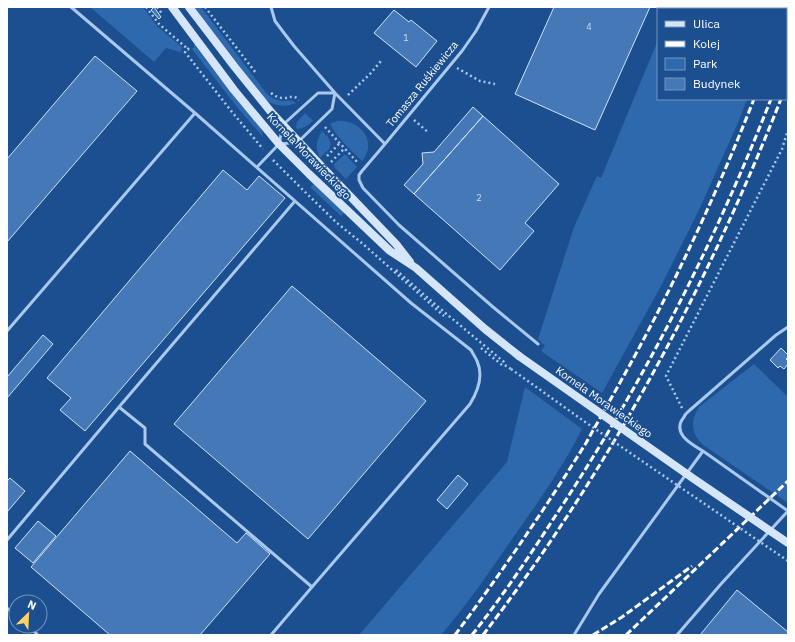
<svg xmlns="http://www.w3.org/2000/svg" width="795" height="642" font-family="'IBM Plex Sans',sans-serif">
<rect width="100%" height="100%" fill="#1b4f8f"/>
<!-- green -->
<path fill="#2e69ad" d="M90 7H143L157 26 183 48 181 49V52L166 48 154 62Z
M194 7H201L267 94C272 98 277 101 283 101 289 101 291 99 296 103 284 108 274 106 265 99Z
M672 7H780V9H671Z
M658 40V99H747L740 118 699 210 661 286 602 393 541 351 545 346 538 339 574 227 597 176 601 178Z
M194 44 216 73 256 122 261 129 263 137 237 107 192 49 194 47Z
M305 113 313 121C308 125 304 129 297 129L296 127 297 122Z
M337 121C350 119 367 129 368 143 369 150 366 156 362 161 350 149 338 139 330 124Z
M322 131 328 137 331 144 329 149 320 158C315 149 316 140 322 131Z
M344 155H346L357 167 346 179 334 167V164Z
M314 184 344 213 341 216 310 187Z
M754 364 788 397V503L703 445C691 434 690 421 699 407Z
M525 387 582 429C562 469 536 505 510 542 488 574 466 606 441 635H359L507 462Z"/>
<!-- building -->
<path fill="#4478b7" stroke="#cfe3fa" d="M154 7 161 17 159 19 151 10Z
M554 7H650L595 130 515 94Z
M394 10 409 22 411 20 437 41 416 67 374 33Z
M95 56 137 91 7 242V159Z
M473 107 483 116 414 194 404 185 423 164 422 153 434 152Z
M483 116 559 184 525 223 534 231 500 270 414 194Z
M223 170 247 190 259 176 285 198 85 431 60 410 71 398 47 378Z
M292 286 426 401 308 539 174 424Z
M43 335 53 344 7 398V377Z
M781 348 788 355V357L786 359 788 361V364L784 369 780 366 778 368 770 360Z
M130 451 237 543 246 533 270 554 200 635H110L31 567Z
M458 475 468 484 447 509 437 500Z
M10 478 25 491 7 512V481Z
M38 521 56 536 33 563 15 548Z
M737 590 788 632V635H700Z"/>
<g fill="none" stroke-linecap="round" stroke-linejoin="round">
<!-- path -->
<path stroke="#a9c9ee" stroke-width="2.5" stroke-dasharray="2 3" stroke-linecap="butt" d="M146 7 159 24 189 50
M157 7 163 15
M205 7 256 73
M189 48 185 52 232 112 263 149
M457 68 480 81 495 84
M271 93C275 96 279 98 283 98 291 98 293 94 299 100
M348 95 370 74 381 61
M414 120 429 133
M325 127 358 163
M327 156 340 143
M273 160 303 190 337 223 363 244 444 316
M331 162 345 148
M396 270 437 306 504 362 506 366 511 369
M481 348 502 365 506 366
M682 408 666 376 782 149 788 130"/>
<!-- lane -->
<path stroke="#a9c9ee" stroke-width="3" d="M271 7 275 21 284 33 294 46 335 93 385 144
M489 7 476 31 462 51 385 144 362 171 359 175V180L363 188 399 225 493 307 538 344
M281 144 298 142 332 109 335 93
M257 167 279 144 283 125 286 122 318 93H335
M788 327 776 335 690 410C688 412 685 414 684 417 671 433 691 444 703 451L788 511
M7 331 195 113 71 7
M119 407 295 201
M7 540 119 407 145 428V444L312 587 470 404C478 391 484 376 477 361 476 358 473 354 471 350L411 303 195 113
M7 608 16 616
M28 626 38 635
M271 635 312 587
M574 635 599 594 703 451
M677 635 721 584 788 511"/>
<!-- secondary -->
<path stroke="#d6e6fa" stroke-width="8" d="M172 7 234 90 279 144 309 174 390 251 416 268 485 329 519 356
M189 7 234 66 271 112 324 169 396 244 410 262"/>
<!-- rail -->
<path stroke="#fff" stroke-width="3" stroke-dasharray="7 3" stroke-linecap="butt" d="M786 12 788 7
M786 60 788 54
M786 86 788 81
M455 635C501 573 545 509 586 443 595 427 604 411 613 395 667 300 714 201 754 99
M472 635C501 598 527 560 552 521 640 389 713 247 771 99
M483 635C608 472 706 289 781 99
M593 635 622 617 692 566
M626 635 788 481"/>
<!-- path-bridge -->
<path stroke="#a9c9ee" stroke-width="2.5" stroke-dasharray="2 3" stroke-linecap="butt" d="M511 369 588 424 788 561"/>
<!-- secondary-bridge -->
<path stroke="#d6e6fa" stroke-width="8" d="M519 356 694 479 788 543"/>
</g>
<g text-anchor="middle" stroke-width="4" stroke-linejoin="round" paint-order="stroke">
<!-- number labels -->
<g font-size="9" fill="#d0dded">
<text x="589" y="30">4</text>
<text x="406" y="41">1</text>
<text x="479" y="201">2</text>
</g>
<!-- street labels -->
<g font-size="11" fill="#fff" stroke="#1b4f8f">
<text transform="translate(422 84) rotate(-51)" y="4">Tomasza Ruśkiewicza</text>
<text transform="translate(309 156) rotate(46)" y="4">Kornela Morawieckiego</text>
<text transform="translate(604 402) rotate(35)" y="4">Kornela Morawieckiego</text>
</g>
</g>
<!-- border -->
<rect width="795" height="642" fill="none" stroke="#ffffff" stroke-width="16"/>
<!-- legend -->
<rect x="657" y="8" width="130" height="92" fill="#1b4f8f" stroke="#7695bc"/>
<rect x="665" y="21" width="20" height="6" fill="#d6e6fa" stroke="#7695bc"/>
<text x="693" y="28" font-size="12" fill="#ffffff">Ulica</text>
<rect x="665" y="41" width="20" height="6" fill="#ffffff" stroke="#7695bc"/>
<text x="693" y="48" font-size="12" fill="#ffffff">Kolej</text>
<rect x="665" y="58" width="20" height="12" fill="#2e69ad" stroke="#7695bc"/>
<text x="693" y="68" font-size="12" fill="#ffffff">Park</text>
<rect x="665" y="78" width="20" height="12" fill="#4478b7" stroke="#7695bc"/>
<text x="693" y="88" font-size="12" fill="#ffffff">Budynek</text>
<!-- north arrow -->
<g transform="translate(28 614) rotate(24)"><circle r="19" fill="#1b4f8f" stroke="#7695bc"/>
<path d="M0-3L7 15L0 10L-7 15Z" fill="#ffd166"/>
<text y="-6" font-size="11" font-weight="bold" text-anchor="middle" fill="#ffffff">N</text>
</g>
</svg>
